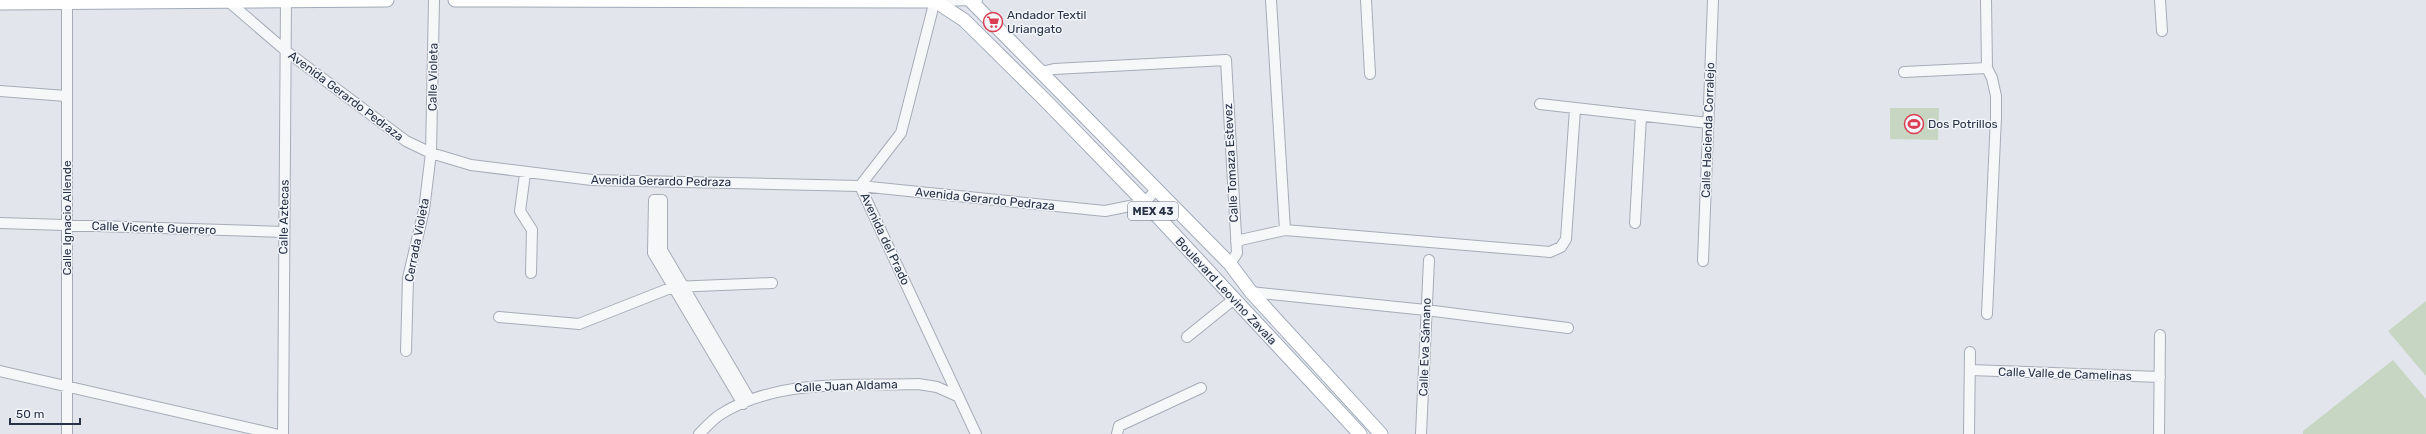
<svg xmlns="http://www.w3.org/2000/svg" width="2426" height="434" font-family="Rubik,sans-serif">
<rect width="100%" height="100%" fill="#e2e6ec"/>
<!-- green -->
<path fill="#c7d6c2" d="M1890 108H1939L1938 140 1890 139Z
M2426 301V376L2388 331Z
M2393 360 2426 399V434H2303V431Z"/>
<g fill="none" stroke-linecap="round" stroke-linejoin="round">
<!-- minor casing -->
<g stroke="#a6acb7" stroke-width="12">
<path id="minor" d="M67 0V434
M1271 0 1285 230
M1366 0 1370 74
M1986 0 1987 68 1992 78 1996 96V117L1987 314
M2160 0 2162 31
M935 1 977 0
M229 2 286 51 406 141 431 153 471 165 592 180 860 186 1105 211 1145 203 1157 188
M1041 72 1054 69 1226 60 1237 253 1230 264
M1904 72 1987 68
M0 91 66 96
M1540 104 1708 123
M525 174 520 211 532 230 531 273
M860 186 976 434
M860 186 901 133 935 0
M0 223 284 232
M1635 223 1641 116
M1236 241 1285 230 1550 252 1561 247 1566 239 1575 109
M1703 261 1713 0
M1251 292 1426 310 1568 328
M499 317 579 324 673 287 772 283
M1187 337 1234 299
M406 351 408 278 424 210 431 153 434 0
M1970 370 2160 377
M0 371 275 434
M743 404 653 253 654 200H662V250L750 400
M283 434 286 0
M699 434C706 427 713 419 721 414 779 378 853 386 918 384L937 387 957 396
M1117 434 1119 426 1201 388
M1421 434 1429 260
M1969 434 1970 352
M2159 434 2160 335"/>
</g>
<!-- major casing -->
<g stroke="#a0aab9" stroke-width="15">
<path id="major" d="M455 0 935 1 964 20 1043 98 1145 203 1360 434
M970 0 1230 264 1251 292 1381 434
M0 3 387 0"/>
</g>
<!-- minor -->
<use href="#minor" stroke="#f5f7f9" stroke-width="10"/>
<!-- major -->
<use href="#major" stroke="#fff" stroke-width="13"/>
</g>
<!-- icons -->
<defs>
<g id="supermarket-ring" transform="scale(1)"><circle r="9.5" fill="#f2f5f9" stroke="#db3d52" stroke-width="1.5"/><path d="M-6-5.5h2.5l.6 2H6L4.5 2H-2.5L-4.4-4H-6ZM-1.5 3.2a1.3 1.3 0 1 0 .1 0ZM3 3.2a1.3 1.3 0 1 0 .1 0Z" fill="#db3d52"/></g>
<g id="stadium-ring" transform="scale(1)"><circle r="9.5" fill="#f2f5f9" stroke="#db3d52" stroke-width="1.5"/><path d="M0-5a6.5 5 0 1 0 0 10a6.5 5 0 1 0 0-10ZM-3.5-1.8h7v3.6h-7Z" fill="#db3d52"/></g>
</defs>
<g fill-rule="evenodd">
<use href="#supermarket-ring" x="993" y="22"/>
<use href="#stadium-ring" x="1914" y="124"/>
</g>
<g text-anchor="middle" stroke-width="3" stroke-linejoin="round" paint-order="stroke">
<!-- shield labels -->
<rect fill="#f2f5f9" stroke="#656c7c" stroke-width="1" x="1128" y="202" width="50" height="18" rx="3"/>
<g font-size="11" font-weight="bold" fill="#283246">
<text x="1153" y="215">MEX 43</text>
</g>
<!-- poi labels -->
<g font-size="12" fill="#283246" stroke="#f2f5f9" text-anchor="start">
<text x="1007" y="19">Andador Textil<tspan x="1007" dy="14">Uriangato</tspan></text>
<text x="1928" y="128">Dos Potrillos</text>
</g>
<!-- street labels -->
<g font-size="12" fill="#283246" stroke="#f2f5f9">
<text transform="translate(433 77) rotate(-89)" y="4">Calle Violeta</text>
<text transform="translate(346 96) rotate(37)" y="4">Avenida Gerardo Pedraza</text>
<text transform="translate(1708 130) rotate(-88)" y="4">Calle Hacienda Corralejo</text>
<text transform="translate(1231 163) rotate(-93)" y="4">Calle Tomaza Estevez</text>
<text transform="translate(661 181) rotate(1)" y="4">Avenida Gerardo Pedraza</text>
<text transform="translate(985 199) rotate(6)" y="4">Avenida Gerardo Pedraza</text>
<text transform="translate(284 217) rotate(-89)" y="4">Calle Aztecas</text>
<text transform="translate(67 218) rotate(-90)" y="4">Calle Ignacio Allende</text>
<text transform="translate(154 228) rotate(2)" y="4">Calle Vicente Guerrero</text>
<text transform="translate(885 239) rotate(65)" y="4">Avenida del Prado</text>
<text transform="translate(417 240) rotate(-79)" y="4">Cerrada Violeta</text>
<text transform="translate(1226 291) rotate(47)" y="4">Boulevard Leovino Zavala</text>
<text transform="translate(1425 347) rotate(-88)" y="4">Calle Eva Sámano</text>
<text transform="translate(2065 374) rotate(2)" y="4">Calle Valle de Camelinas</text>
<text transform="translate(846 386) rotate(-2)" y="4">Calle Juan Aldama</text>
</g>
</g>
<!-- scale -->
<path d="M10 418v6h70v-6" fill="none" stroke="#283246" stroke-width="2"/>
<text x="16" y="418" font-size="12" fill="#283246" stroke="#f2f5f9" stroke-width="3" paint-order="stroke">50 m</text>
</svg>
